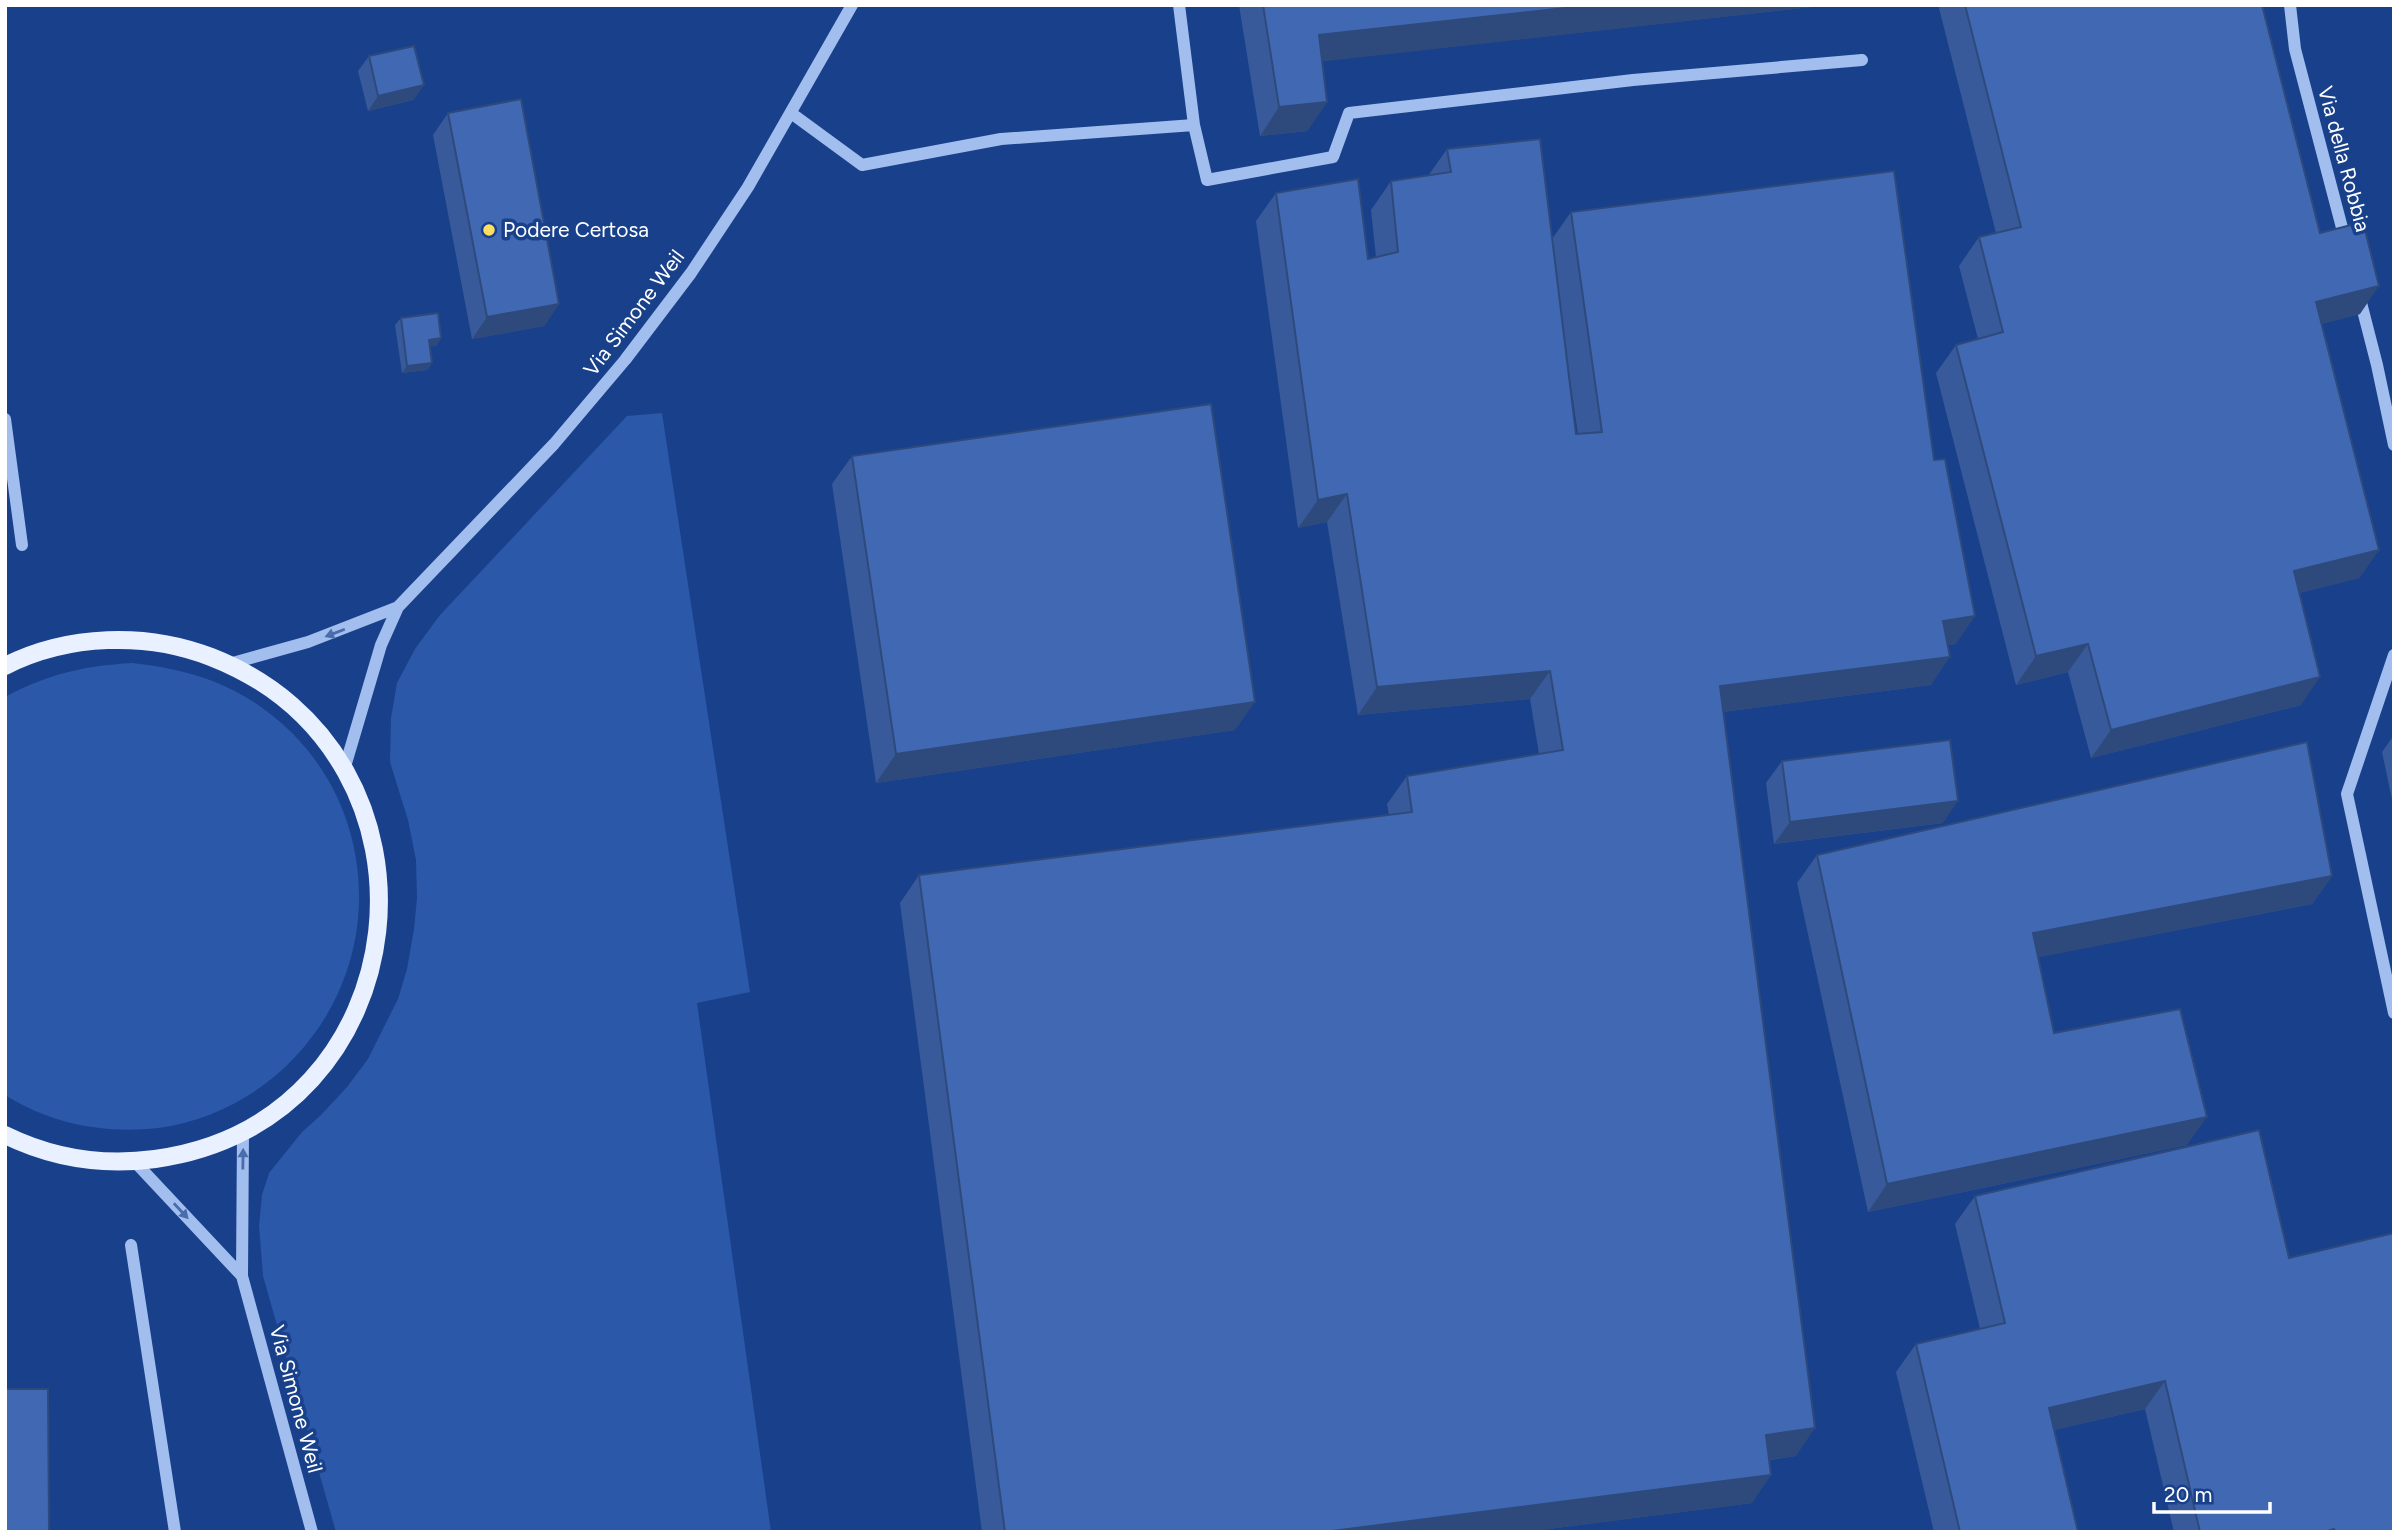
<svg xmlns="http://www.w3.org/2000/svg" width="2399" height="1537" font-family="Figtree,sans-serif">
<rect width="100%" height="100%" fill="#19408a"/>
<!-- green -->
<path fill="#2b58a9" d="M662 413 750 992 697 1003 771 1532H336L263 1276 259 1226 262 1195 269 1173 302 1132 321 1115 347 1087 368 1059 398 999 407 969 414 929 417 898 416 860 408 820 390 762 391 718 397 683 415 649 440 615 627 416Z
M132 663C178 668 222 679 261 707 377 788 392 953 296 1056 260 1095 211 1121 158 1128 104 1134 51 1124 5 1095V697C48 674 83 666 132 663Z"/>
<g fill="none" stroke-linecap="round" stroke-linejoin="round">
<!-- minor -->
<path stroke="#a2beee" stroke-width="12" d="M1179 5 1194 125
M2290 5 2295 49 2346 243
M791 113 862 165 1001 139 1194 125 1207 180 1333 157 1349 113 1633 80 1862 60
M2359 295 2377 365 2394 445
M5 419 22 545
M2394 655 2347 794 2394 1013
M229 664 308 642 398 607
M344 770 381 645 398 607 554 444 625 360 691 273 748 187 852 5
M243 1131 242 1276 312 1532
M135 1162 242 1276
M131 1245 175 1532"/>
<!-- major -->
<path stroke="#e9f0ff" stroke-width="18" d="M5 666C68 634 147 632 211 657 462 755 422 1123 155 1159 103 1166 52 1158 5 1135"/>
</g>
<!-- wall -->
<path fill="#385a9a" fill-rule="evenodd" d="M1239 5H1829L1322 61 1327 102 1307 131 1260 136Z
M1941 5H2262L2320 233 2360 314 2321 324 2379 550 2359 578 2299 593 2301 705 2091 758 2068 672 2016 685 1936 373 1956 345 1978 339 1959 266 1979 237 1996 233 1939 8Z
M369 56 424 85 413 100 368 111 358 71Z
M448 113 559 304 544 326 472 339 433 135Z
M1447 149 1552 239 1571 212 1956 644 1948 645 1931 685 1723 712 1796 1456 1770 1460 1752 1503 1525 1532H982L900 903 919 875 1389 815 1387 804 1407 776 1539 754 1530 699 1358 715 1327 522 1298 528 1256 221 1276 193 1368 259 1376 257 1371 210 1391 181 1428 176ZM1559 299 1571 386 1578 434H1576Z
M401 318 441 338 436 346H430L432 363 427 370 402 373 395 325Z
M852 456 1235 730 876 783 832 484Z
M2394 735V809L2382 752Z
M1782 761 1943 823 1774 844 1766 783Z
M1817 855 2332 876 2312 904 2038 957 2054 1033 2187 1145 1868 1212 1797 883Z
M1975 1196 2289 1258 2394 1532H2174L2145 1409 2054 1430 2078 1532H1934L1896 1372 1916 1344 1980 1329 1955 1224Z"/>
<!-- shaded-wall -->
<path fill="#2e4a7d" d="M1592 5H1829L1299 64 1319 35Z
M424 85 413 100 368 111 378 96Z
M1327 102 1307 131 1260 136 1279 107Z
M2379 286 2360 314 2296 331 2316 302Z
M559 304 544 326 472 339 487 317Z
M441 338 436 346 424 347 429 340Z
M432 363 427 370 402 373 407 366Z
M1347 494 1327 522 1298 528 1318 500Z
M2379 550 2359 578 2274 599 2294 571Z
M1975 616 1956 644 1923 649 1943 621Z
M2088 644 2068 672 2016 685 2036 656Z
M1950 657 1931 685 1700 715 1720 686Z
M1550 671 1530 699 1358 715 1377 687Z
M2320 677 2301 705 2091 758 2111 730Z
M1255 702 1235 730 876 783 896 754Z
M1958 801 1943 823 1774 844 1790 822Z
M2332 876 2312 904 2014 962 2033 933Z
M2207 1117 2187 1145 1868 1212 1887 1184Z
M2165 1381 2145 1409 2029 1436 2049 1408Z
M1815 1428 1796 1456 1747 1463 1766 1435Z
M1771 1475 1752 1503 1525 1532H1324Z"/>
<!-- building -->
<path fill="#4169b3" stroke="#2e4a7d" stroke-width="2" d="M1263 5H1592L1319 35 1327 102 1279 107Z
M1965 5H2262L2320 233 2363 222 2379 286 2316 302 2379 550 2294 571 2320 677 2111 730 2088 644 2036 656 1956 345 2003 332 1979 237 2021 227Z
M414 46 424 85 378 96 369 56Z
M521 99 559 304 487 317 448 113Z
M1540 139 1576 434 1602 432 1571 212 1894 171 1934 460 1945 459 1975 616 1943 621 1950 657 1720 686 1815 1428 1766 1435 1771 1475 1324 1532H1005L919 875 1412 812 1407 776 1563 750 1550 671 1377 687 1347 494 1318 500 1276 193 1358 179 1368 259 1398 252 1391 181 1451 172 1447 149Z
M438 313 441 338 429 340 432 363 407 366 401 318Z
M1211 404 1255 702 896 754 852 456Z
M1950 740 1958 801 1790 822 1782 761Z
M2307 742 2332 876 2033 933 2054 1033 2180 1009 2207 1117 1887 1184 1817 855Z
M2259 1130 2289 1258 2394 1233V1532H2335L2334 1529 2324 1532H2200L2165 1381 2049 1408 2078 1532H1960L1916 1344 2005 1323 1975 1196Z
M5 1389H48L49 1532H5Z"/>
<!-- one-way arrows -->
<defs><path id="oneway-solid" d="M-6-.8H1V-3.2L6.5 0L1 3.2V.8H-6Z" transform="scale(1.75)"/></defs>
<g fill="#496cad">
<use href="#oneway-solid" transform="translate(335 633) rotate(159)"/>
<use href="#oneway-solid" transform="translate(243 1159) rotate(-89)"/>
<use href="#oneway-solid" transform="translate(181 1211) rotate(47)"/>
</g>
<!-- markers -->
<circle fill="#ffdf5f" stroke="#19408a" stroke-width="2.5" cx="489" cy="230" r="7"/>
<g text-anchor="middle" stroke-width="7" stroke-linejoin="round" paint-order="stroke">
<!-- street labels -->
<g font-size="21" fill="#fff" stroke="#19408a">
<text transform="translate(2344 159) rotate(75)" y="7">Via della Robbia</text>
<text transform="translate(634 313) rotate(-53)" y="7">Via Simone Weil</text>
<text transform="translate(296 1399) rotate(75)" y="7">Via Simone Weil</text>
</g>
<!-- poi labels -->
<g font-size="21" fill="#fff" stroke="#19408a" text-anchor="start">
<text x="503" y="237">Podere Certosa</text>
</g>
</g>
<!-- border -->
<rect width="2399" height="1537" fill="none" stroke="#ffffff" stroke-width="14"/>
<!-- scale -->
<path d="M2154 1502v10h116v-10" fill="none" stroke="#ffffff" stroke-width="3.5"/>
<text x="2164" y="1502" font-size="21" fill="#ffffff" stroke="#19408a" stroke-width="5" paint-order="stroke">20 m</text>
</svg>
